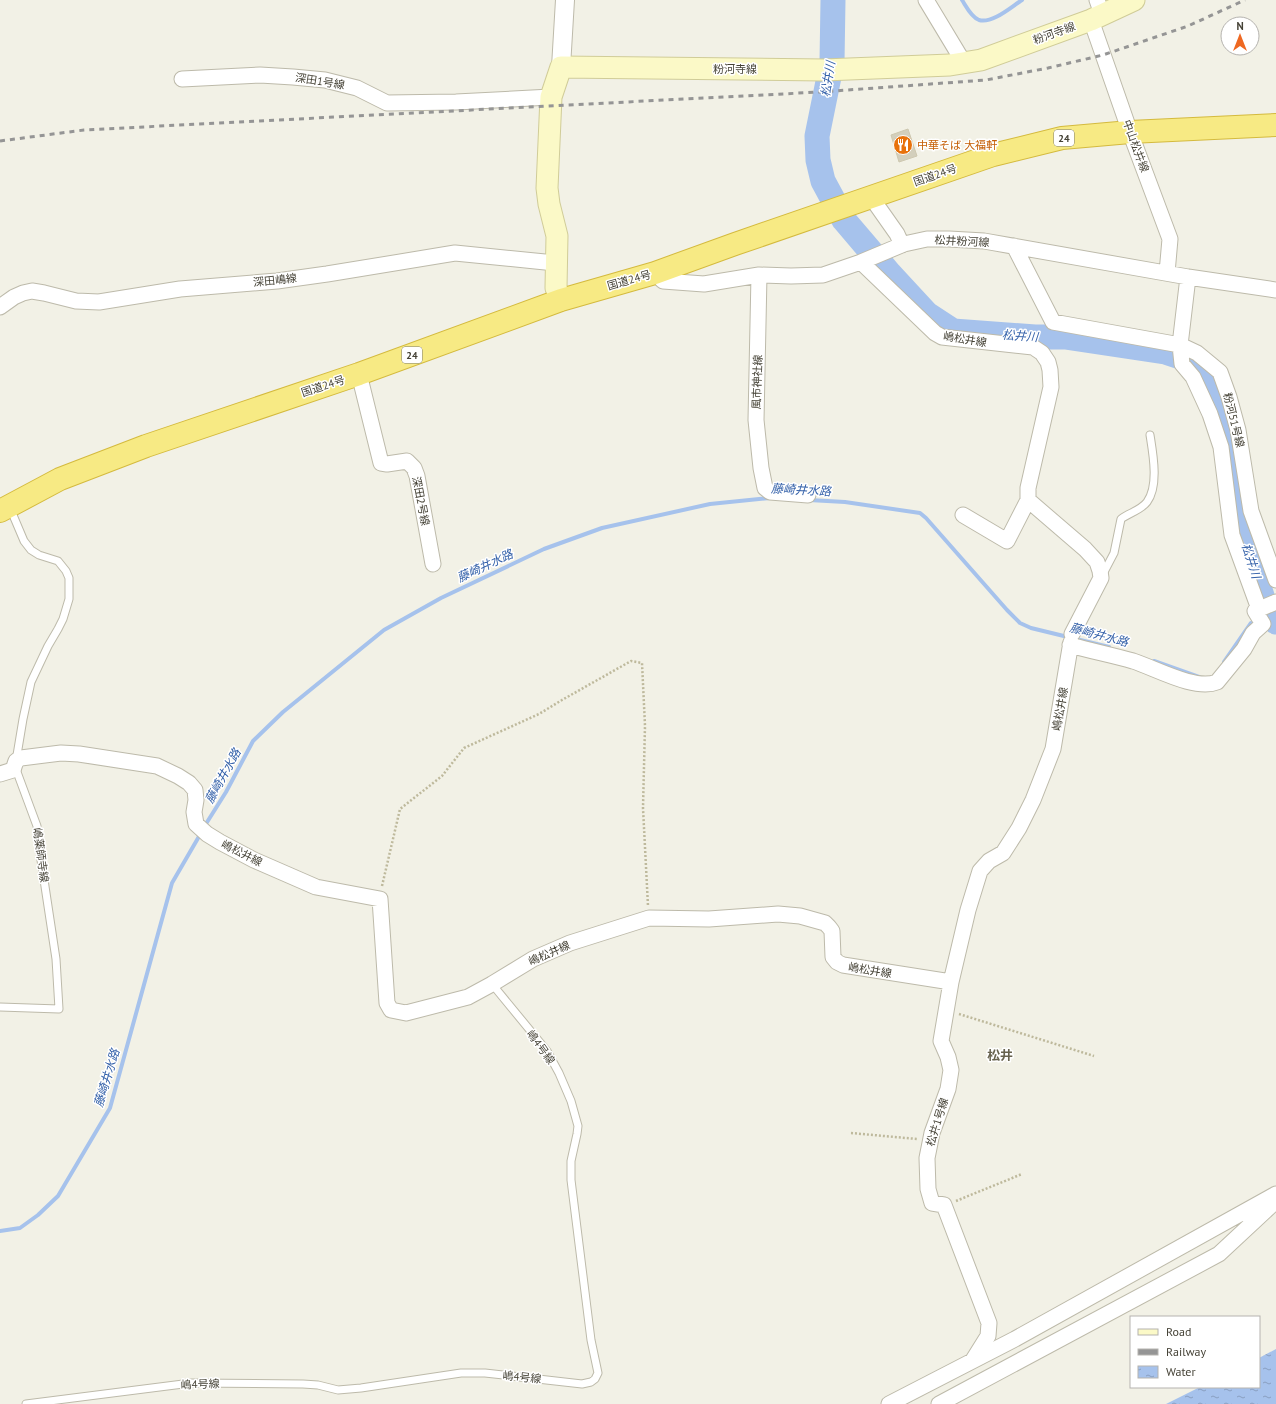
<svg xmlns="http://www.w3.org/2000/svg" width="1276" height="1404" font-family="'PT Sans','Noto Sans JP',sans-serif">
<defs>
<pattern id="water-ripples" width="26" height="14" patternUnits="userSpaceOnUse"><rect width="26" height="14" fill="#a6c2ec"/><path d="M2 4q2-2 4 0t4 0M15 11q2-2 4 0t4 0" fill="none" stroke="#899fc0"/></pattern>
</defs>
<rect width="100%" height="100%" fill="#f2f1e6"/>
<!-- water -->
<path fill="url(#water-ripples)" d="M1276 1349V1404H1166L1200 1387H1259V1358Z"/>
<g fill="none" stroke-linecap="round" stroke-linejoin="round">
<!-- stream -->
<path stroke="#a6c2ec" stroke-width="4" d="M962 0C966 6 971 17 979 20 992 24 1011 7 1022 0
M809 500 845 502 920 513 926 518 1007 610 1020 623 1031 628 1109 647
M1154 661 1199 677
M1224 662 1251 623
M204 827 226 792 253 741 283 712 384 630 441 598 544 549 602 528 710 504 770 498
M0 1231 20 1228 38 1215 58 1196 110 1108 172 883 201 833"/>
<!-- river -->
<path stroke="#a6c2ec" stroke-width="25" d="M833 0 832 62 817 136 818 160 823 181 844 220 890 274 927 314 953 331 1035 337H1065L1165 352 1186 359 1198 368 1213 394 1220 414 1231 477 1243 537 1264 602 1276 622"/>
</g>
<!-- building -->
<path fill="#d3cfbc" stroke="#cec8b0" d="M908 129 917 156 899 162 891 135Z"/>
<g fill="none" stroke-linecap="round" stroke-linejoin="round">
<!-- service casing -->
<g stroke="#bdbaaa" stroke-width="9">
<path id="service" d="M1103 574 1114 553 1121 519C1129 513 1141 510 1147 502 1159 486 1153 454 1150 435
M0 1007 59 1009 56 959 41 860 37 826 17 772 16 761 23 719 31 682 48 646 58 629 63 619 69 599V578L66 571 58 561 39 555 31 550 24 541 10 508
M26 1404 191 1383 303 1384 318 1385 338 1390 361 1388 461 1373H485L582 1384 591 1382 595 1379 598 1373 591 1340 571 1180V1161L577 1134 578 1126 571 1101 559 1073 547 1051 492 984"/>
</g>
<!-- minor casing -->
<g stroke="#bdbaaa" stroke-width="17">
<path id="minor" d="M926 0 964 63
M1097 0 1102 14
M1091 20 1130 132 1170 239 1167 273
M182 79 260 75 293 77 325 80 357 88 387 103 456 102 551 97
M871 197 897 234 902 245
M1014 246 1053 322 1180 345 1182 364 1193 377 1210 414 1221 447 1232 535 1259 609
M861 262 935 333 942 337 1033 347 1042 353 1048 362 1050 370 1051 387 1028 488V500L1085 549 1097 562 1100 571 1101 578 1072 634
M655 273 663 281 704 284 759 275 791 276 823 275 861 262 904 244 927 239H949L984 241 1188 277 1276 290
M759 275 756 420 761 468 765 488 770 492 808 495
M1188 277 1180 345 1197 353 1220 372 1229 397 1238 430 1251 511 1276 580
M0 307 14 297 23 293 32 291 44 293 76 301 99 302 180 289 277 281 327 274 455 253 555 263
M359 374 381 463 387 464 407 461 414 468 417 476 433 564
M963 515 1007 541 1028 500
M1070 645C1091 651 1112 655 1133 661 1155 668 1195 691 1217 682L1244 649 1253 633 1263 624 1255 611 1276 602
M0 774 13 770 16 761 21 758 61 753 79 754 157 766 178 776 189 783 195 790 196 800 194 812 196 824 207 834 220 842 254 860 316 887 380 899 387 1003 391 1010 406 1013 468 997 492 984 533 959 570 943 649 918 709 919 778 914 800 916 825 923 829 927 832 931 833 957 837 962 843 965 951 982 968 910 980 871 989 861 1003 853 1019 828 1033 800 1053 749 1071 642
M951 982 941 1041 948 1057 951 1070 948 1089 932 1133 927 1158 928 1189 932 1203 944 1205 989 1323 988 1336 973 1360
M889 1404 1015 1339 1276 1194
M939 1404 1219 1254 1276 1201"/>
</g>
<!-- tertiary casing -->
<g stroke="#bdbaaa" stroke-width="20">
<path id="tertiary" d="M561 67 565 0"/>
</g>
<!-- secondary casing -->
<g stroke="#d0cc98" stroke-width="23">
<path id="secondary" d="M561 300 556 288 557 236 549 204 547 188 551 97 561 67 824 70 950 65 981 60 1091 20 1134 0"/>
</g>
<!-- trunk casing -->
<g stroke="#d4ba3e" stroke-width="24">
<path id="trunk" d="M0 511 60 479 146 446 359 374 561 300 655 273 735 244 993 155 1062 138 1130 132 1276 125"/>
</g>
<!-- path -->
<path stroke="#beb99c" stroke-width="2.5" stroke-dasharray="2 2" stroke-linecap="butt" d="M382 886 400 809 442 776 464 748 539 714 562 700 631 661 642 663 645 726 643 808 648 906
M959 1014 1094 1056
M851 1133 917 1139
M956 1201 1022 1174"/>
<!-- service -->
<use href="#service" stroke="#fff" stroke-width="7"/>
<!-- minor -->
<use href="#minor" stroke="#fff" stroke-width="15"/>
<!-- tertiary -->
<use href="#tertiary" stroke="#fff" stroke-width="18"/>
<!-- secondary -->
<use href="#secondary" stroke="#fbf9c7" stroke-width="21"/>
<!-- trunk -->
<use href="#trunk" stroke="#f7ea84" stroke-width="22"/>
<!-- rail -->
<path stroke="#959595" stroke-width="3" stroke-dasharray="5 5" stroke-linecap="butt" d="M0 141 84 130 820 92 986 80 1048 68 1103 55 1188 26 1245 0"/>
</g>
<!-- icons -->
<defs>
<g id="restaurant-disc" transform="scale(1)"><circle r="9.5" fill="#e8710a" stroke="#fff"/><path d="M-5-6h1v4h1v-4h1v4h1v-4h1v5L-1.5 .5V6h-2V.5L-5-1ZM5-6V6H3V1.5H1.5Q1.5-4 5-6Z" fill="#fff"/></g>
</defs>
<g fill-rule="evenodd">
<use href="#restaurant-disc" x="903" y="145"/>
</g>
<g text-anchor="middle" stroke-width="3" stroke-linejoin="round" paint-order="stroke">
<!-- shield labels -->
<g fill="#fff" stroke="#7d7b72" stroke-width="1">
<rect x="1054" y="130" width="20" height="16" rx="3"/>
<rect x="402" y="347" width="20" height="16" rx="3"/>
</g>
<g font-size="10" font-weight="bold" fill="#454236">
<text x="1064" y="142">24</text>
<text x="412" y="359">24</text>
</g>
<!-- street labels -->
<g font-size="11" fill="#454236" stroke="#fff">
<text transform="translate(1054 33) rotate(-20)" y="4">粉河寺線</text>
<text x="735" y="73">粉河寺線</text>
<text transform="translate(320 81) rotate(9)" y="4">深田1号線</text>
<text transform="translate(1136 146) rotate(70)" y="4">中山松井線</text>
<text transform="translate(935 175) rotate(-19)" y="4">国道24号</text>
<text transform="translate(962 241) rotate(3)" y="4">松井粉河線</text>
<text transform="translate(275 280) rotate(-6)" y="4">深田嶋線</text>
<text transform="translate(629 280) rotate(-16)" y="4">国道24号</text>
<text transform="translate(965 339) rotate(9)" y="4">嶋松井線</text>
<text transform="translate(757 382) rotate(-88)" y="4">風市神社線</text>
<text transform="translate(323 386) rotate(-18)" y="4">国道24号</text>
<text transform="translate(1234 420) rotate(76)" y="4">粉河51号線</text>
<text transform="translate(421 501) rotate(79)" y="4">深田2号線</text>
<text transform="translate(1060 709) rotate(-80)" y="4">嶋松井線</text>
<text transform="translate(242 853) rotate(27)" y="4">嶋松井線</text>
<text transform="translate(41 855) rotate(82)" y="4">嶋薬師寺線</text>
<text transform="translate(549 953) rotate(-24)" y="4">嶋松井線</text>
<text transform="translate(870 970) rotate(9)" y="4">嶋松井線</text>
<text transform="translate(541 1047) rotate(54)" y="4">嶋4号線</text>
<text transform="translate(937 1122) rotate(-73)" y="4">松井1号線</text>
<text transform="translate(522 1377) rotate(6)" y="4">嶋4号線</text>
<text transform="translate(200 1384) rotate(-2)" y="4">嶋4号線</text>
</g>
<!-- food labels -->
<g font-size="11" fill="#c56008" stroke="#fff" text-anchor="start">
<text x="917" y="149">中華そば 大福軒</text>
</g>
<!-- water labels -->
<g font-size="12" font-style="italic" fill="#3562aa" stroke="#fff">
<text transform="translate(828 79) rotate(-81)" y="4">松井川</text>
<text transform="translate(1020 336) rotate(4)" y="4">松井川</text>
<text transform="translate(801 490) rotate(3)" y="4">藤崎井水路</text>
<text transform="translate(1251 561) rotate(72)" y="4">松井川</text>
<text transform="translate(485 566) rotate(-25)" y="4">藤崎井水路</text>
<text transform="translate(1099 635) rotate(15)" y="4">藤崎井水路</text>
<text transform="translate(223 776) rotate(-61)" y="4">藤崎井水路</text>
<text transform="translate(107 1078) rotate(-73)" y="4">藤崎井水路</text>
</g>
<!-- quarter labels -->
<g font-size="13" font-weight="bold" fill="#67624e" stroke="#fff">
<text x="1000" y="1060">松井</text>
</g>
</g>
<!-- legend -->
<rect x="1130" y="1316" width="130" height="72" fill="#ffffff" stroke="#b5b3af"/>
<rect x="1138" y="1329" width="20" height="6" fill="#fbf9c7" stroke="#b5b3af"/>
<text x="1166" y="1336" font-size="12" fill="#454236">Road</text>
<rect x="1138" y="1349" width="20" height="6" fill="#959595" stroke="#b5b3af"/>
<text x="1166" y="1356" font-size="12" fill="#454236">Railway</text>
<rect x="1138" y="1366" width="20" height="12" fill="url(#water-ripples)" stroke="#b5b3af"/>
<text x="1166" y="1376" font-size="12" fill="#454236">Water</text>
<!-- north arrow -->
<g transform="translate(1240 36)"><circle r="19" fill="#ffffff" stroke="#b5b3af"/>
<path d="M0-3L7 15L0 10L-7 15Z" fill="#ee6822"/>
<text y="-6" font-size="11" font-weight="bold" text-anchor="middle" fill="#454236">N</text>
</g>
</svg>
